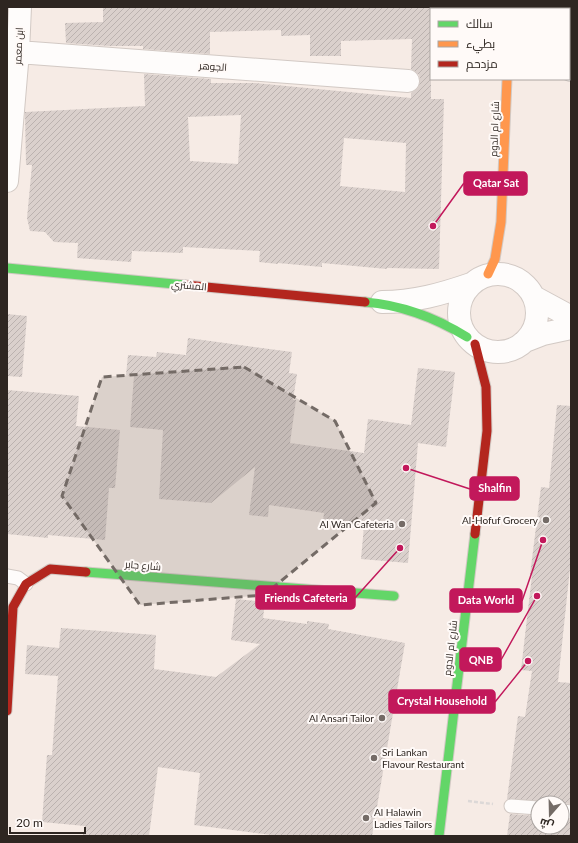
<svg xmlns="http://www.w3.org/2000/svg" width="578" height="843" font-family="Lato,Cairo,sans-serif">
<defs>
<pattern id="building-hatch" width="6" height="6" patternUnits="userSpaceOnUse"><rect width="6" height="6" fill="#dad0cc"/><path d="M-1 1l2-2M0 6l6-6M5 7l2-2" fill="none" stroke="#bbb2af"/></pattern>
</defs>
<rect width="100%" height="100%" fill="#f6ebe5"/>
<!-- building -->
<path fill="url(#building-hatch)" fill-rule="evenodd" d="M103 7H431V99H444L439 269 387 268V269L322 263V267L278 263V264L259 262 260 251 183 247V253L132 251 131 262 77 258 78 243 54 242 45 232 30 231 27 218 32 165H26L25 112 145 106 144 74 211 79V83H255L411 98V93L418 88 420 82 419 75 411 69 412 39 341 41V56H310V35L281 36V30L210 32V54L143 49V46H110L66 43 65 23 103 22ZM241 115 238 164 190 161 188 117ZM344 138 406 143 405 192 340 186Z
M7 314 27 316 22 377 7 376Z
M188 338 292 352 289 373 297 374 293 400H296L290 443 364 453 368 419 411 425 418 368 455 372 446 447 418 443 408 563 361 559 364 526 323 521 324 513 269 505 268 517 249 515 255 467 211 503 159 499 163 430 130 427 134 376 126 375 128 355 156 357 157 352 186 355Z
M7 390 79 396 76 426 120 430 115 488H109L105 540 48 535V538L7 534Z
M557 405 571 406V559L558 682 571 683V804L507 799 518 716 525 717 532 671 521 670 532 575H530L541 487 549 488Z
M236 599 265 602 263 618 307 624V621L329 624 328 629 405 643 372 836H279L194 825 200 773 158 767 149 836H83L85 826 42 822 47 755H52L58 676 25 674 27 645 59 648 61 628 156 635 154 669 216 677 260 644 231 640Z
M510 814 538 816V827H562V819L571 820V836H507Z"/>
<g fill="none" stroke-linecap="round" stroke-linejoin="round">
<!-- lane casing -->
<g stroke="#d2c9c4" stroke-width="15">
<path id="lane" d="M7 576 18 578 26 584
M511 806 538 808
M562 811 571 812"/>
</g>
<!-- street casing -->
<g stroke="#d2c9c4" stroke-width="24">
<path id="street" d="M18 52 408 81
M569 69 571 70
M7 181 18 52 20 7
M459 313a39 39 0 1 1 78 0a39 39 0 1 1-78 0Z
M534 297 571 317
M382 302C414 302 442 294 471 284
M525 341 543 334 571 328"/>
</g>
<!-- fast casing -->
<g stroke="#d2c9c4" stroke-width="11">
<path id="fast" d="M7 268 185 285
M365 302C402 305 436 318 467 337
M86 572 394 596
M439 836 475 534"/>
</g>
<!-- slow casing -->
<g stroke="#d2c9c4" stroke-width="11">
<path id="slow" d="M488 274 495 259 501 222 507 79"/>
</g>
<!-- jam casing -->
<g stroke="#d2c9c4" stroke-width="11">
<path id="jam" d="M510 7V9
M185 285 365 302
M475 534 487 431 486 387 475 344
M7 711 13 607 26 584 50 569 86 572"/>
</g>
<!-- path -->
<path stroke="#dcd8d7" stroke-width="2.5" stroke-dasharray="4 2" stroke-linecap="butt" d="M468 801 493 804"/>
<!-- lane -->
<use href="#lane" stroke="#fefcfb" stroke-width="13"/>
<!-- street -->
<use href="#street" stroke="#fefcfb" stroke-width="22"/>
<!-- fast -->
<use href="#fast" stroke="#63d668" stroke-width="9"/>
<!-- slow -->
<use href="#slow" stroke="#ff974d" stroke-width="9"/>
<!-- jam -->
<use href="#jam" stroke="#b3261e" stroke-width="9"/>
</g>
<!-- marked area -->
<path fill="#746b66" fill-opacity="0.2" stroke="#746b66" stroke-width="3" stroke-dasharray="8 5" stroke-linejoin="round" d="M244 367 335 421 376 503 264 595 140 605 62 496 102 377Z"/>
<!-- markers -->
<g fill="#746b66" stroke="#fffaf8" stroke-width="1.5">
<circle cx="546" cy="520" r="4"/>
<circle cx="402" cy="524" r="4"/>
<circle cx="382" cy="718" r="4"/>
<circle cx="374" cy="758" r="4"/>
<circle cx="366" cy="818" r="4"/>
</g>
<g text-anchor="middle" stroke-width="4" stroke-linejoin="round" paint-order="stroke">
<!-- street labels -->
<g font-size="10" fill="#2e2621" stroke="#fffaf8">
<text transform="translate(18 46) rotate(-87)" y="4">ابن معمر</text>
<text transform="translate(213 66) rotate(4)" y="4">الجوهر</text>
<text transform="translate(494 129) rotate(-88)" y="4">شارع ام الدوم</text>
<text transform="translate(189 285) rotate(5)" y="4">المشتري</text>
<text transform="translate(143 565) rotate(5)" y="4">شارع جابر</text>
<text transform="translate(450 648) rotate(-83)" y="4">شارع ام الدوم</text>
</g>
<!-- poi labels -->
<g font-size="10" fill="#2e2621" stroke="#fffaf8" text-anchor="end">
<text x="538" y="524">Al-Hofuf Grocery</text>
<text x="394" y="528">Al Wan Cafeteria</text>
<text x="374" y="722">Al Ansari Tailor</text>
<text x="382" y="756" text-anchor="start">Sri Lankan<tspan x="382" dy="12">Flavour Restaurant</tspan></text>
<text x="374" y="816" text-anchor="start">Al Halawin<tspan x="374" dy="12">Ladies Tailors</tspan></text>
</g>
</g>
<!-- callouts -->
<path fill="none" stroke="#c2185b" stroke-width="1.5" d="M433 226L464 183M406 468L470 489M400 548L355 598M543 540L522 601M537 596L501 660M528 661L495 702"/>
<g fill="#c2185b" stroke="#fffaf8" stroke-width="1.5">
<circle cx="433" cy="226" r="4"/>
<circle cx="406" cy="468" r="4"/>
<circle cx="400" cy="548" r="4"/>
<circle cx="543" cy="540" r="4"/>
<circle cx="537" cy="596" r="4"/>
<circle cx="528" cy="661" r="4"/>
</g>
<g fill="#c2185b" stroke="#c2185b" stroke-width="1.5">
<rect x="464" y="172" width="63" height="23" rx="4"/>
<rect x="470" y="477" width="49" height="23" rx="4"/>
<rect x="256" y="586" width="99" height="23" rx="4"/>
<rect x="450" y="589" width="72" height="23" rx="4"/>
<rect x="460" y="648" width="41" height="23" rx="4"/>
<rect x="389" y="690" width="106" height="23" rx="4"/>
</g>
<g font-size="11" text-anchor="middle" font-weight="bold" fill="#fff">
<text x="496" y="187">Qatar Sat</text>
<text x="495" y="492">Shalfin</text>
<text x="306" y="602">Friends Cafeteria</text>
<text x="486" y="604">Data World</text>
<text x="481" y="664">QNB</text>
<text x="442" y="705">Crystal Household</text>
</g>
<!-- border -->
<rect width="578" height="843" fill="none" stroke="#2e2621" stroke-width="16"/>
<!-- legend -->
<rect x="430" y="8" width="140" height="72" fill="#fffaf8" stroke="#aba5a2"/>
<rect x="438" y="21" width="20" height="6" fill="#63d668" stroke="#aba5a2"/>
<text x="466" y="28" font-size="12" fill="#2e2621">سالك</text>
<rect x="438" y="41" width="20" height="6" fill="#ff974d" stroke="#aba5a2"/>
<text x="466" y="48" font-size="12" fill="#2e2621">بطيء</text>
<rect x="438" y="61" width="20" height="6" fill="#b3261e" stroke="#aba5a2"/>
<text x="466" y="68" font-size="12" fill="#2e2621">مزدحم</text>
<!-- north arrow -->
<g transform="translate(550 815) rotate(200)"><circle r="19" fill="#fffaf8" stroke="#aba5a2"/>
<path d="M0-3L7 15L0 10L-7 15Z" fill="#746b66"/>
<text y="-6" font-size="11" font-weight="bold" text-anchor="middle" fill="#2e2621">ش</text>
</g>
<!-- scale -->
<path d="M10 827v6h75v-6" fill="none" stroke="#2e2621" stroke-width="2"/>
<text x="16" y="827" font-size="12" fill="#2e2621" stroke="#fffaf8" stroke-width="3" paint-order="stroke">20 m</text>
</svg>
